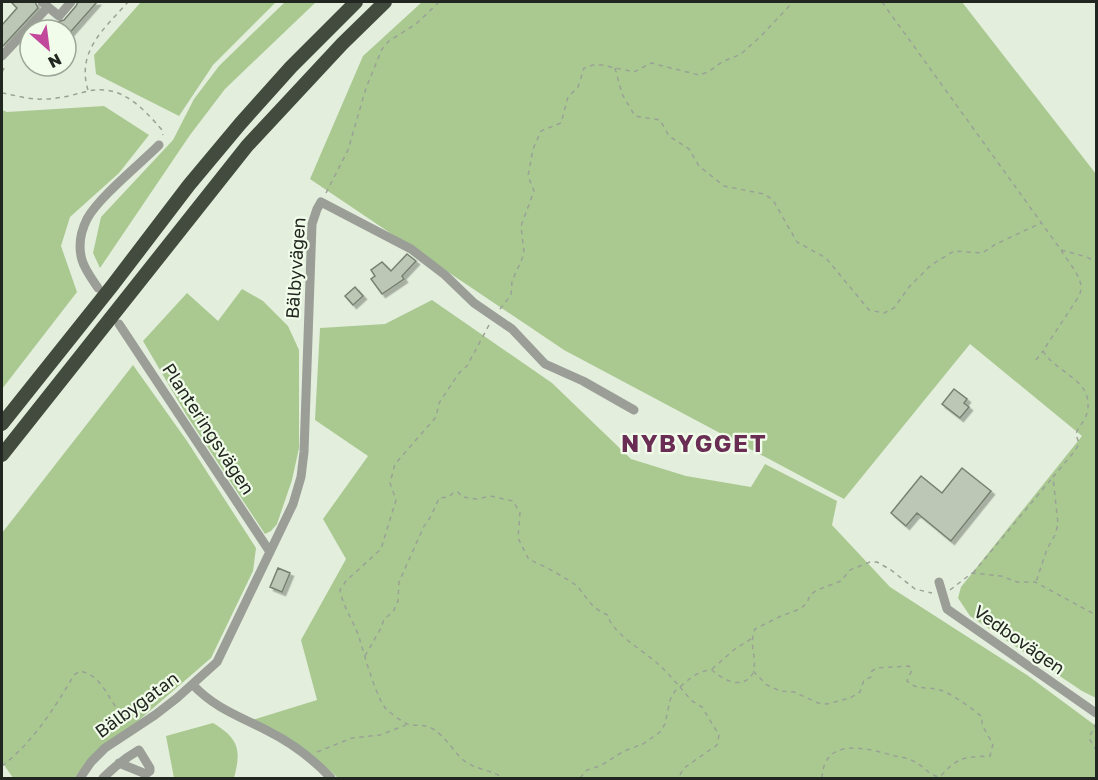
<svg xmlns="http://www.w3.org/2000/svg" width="1098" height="780" font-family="'Golos Text',sans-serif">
<defs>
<filter id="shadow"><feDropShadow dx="3.5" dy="3.5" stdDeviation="0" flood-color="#0004"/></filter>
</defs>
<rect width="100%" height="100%" fill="#e4eedd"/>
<!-- green -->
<path fill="#a9c991" d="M141 2H276L213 65 179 116 96 74 94 55Z
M285 2H316L225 89 190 135 100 268 93 253 101 217 173 140 194 99 219 66Z
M422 2H962L1096 174V698L1082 691 970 616 958 598 961 587 1082 436 970 344 844 499 564 350 310 179 363 56Z
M104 106 149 135 119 173 70 217 61 246 77 292 2 389V110L7 112Z
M242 289 263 301 288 326 299 350V448L292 480 277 524 271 531 265 534 187 416 143 341 187 293 218 321Z
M432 300 552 383 631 459 686 476 751 487 765 464 837 501 832 525 890 587 1027 675 1096 726V778H338C309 750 288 738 252 720L317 700 301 640 346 559 323 519 368 456 315 420 320 328 385 324Z
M133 365 187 441 256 548 253 571 211 658 78 773 75 778H13L2 762V533Z
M213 723C240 739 241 751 234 778H174L166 736Z"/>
<!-- building -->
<path fill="#bdc7b6" stroke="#778171" stroke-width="1.5" filter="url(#shadow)" d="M11 2H35L38 8 2 47V25L17 8Z
M78 2H97L66 37V30H50L57 22 64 20 76 6Z
M407 254 416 261 402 276 404 279 382 294 371 279 375 276 371 270 382 262 391 271Z
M355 287 363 296 353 305 345 296Z
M954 389 967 399 964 403 969 407 960 418 942 404Z
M962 468 991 491 951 541 917 513 906 526 891 513 921 476 942 493Z
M278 568 290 573 282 592 270 587Z"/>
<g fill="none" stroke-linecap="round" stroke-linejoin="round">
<!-- path -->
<path stroke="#9aa295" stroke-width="1.5" stroke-dasharray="4.5 4.5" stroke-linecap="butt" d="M882 2 1061 250C1068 263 1087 280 1079 296L1043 351C1057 374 1095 380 1087 413 1085 421 1078 427 1076 434L1079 444 1074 452 1053 477 1058 524 1055 535 1047 549 1036 582
M615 68 622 94 635 116 660 120 669 136 689 149 699 166 724 186 764 194 773 200 797 242 826 258 869 310 884 313 894 308 909 287 931 265 954 251 982 253 996 244 1041 223
M2 72 6 65
M88 90C76 51 105 28 128 2
M2 93C15 95 29 100 43 99 59 99 73 95 88 91 121 84 142 107 162 130L163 135
M326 193 348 150 366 88 382 49 389 41 416 24 439 2
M1061 250 1087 257 1096 262
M500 309 511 295 512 281 522 259 524 252 521 226 534 191 528 176 533 149 541 131 561 123 568 97 578 87 584 68 593 65H602L634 72 651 63 699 75 708 72 722 62 741 54 761 36 793 2
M489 325 467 366 459 373 439 403 436 417 395 464 390 483 396 500 381 549 346 581 340 590C343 607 353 620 359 637 364 653 376 699 387 710 392 714 405 724 410 725 419 726 425 724 433 729 448 738 455 756 469 764 481 770 493 771 503 778
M1036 360 1043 351
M973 573 1053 477
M950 590 972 573 1001 576 1017 582H1035L1096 615
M365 656 381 628 384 619 393 612 398 601 399 582 424 526C429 522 436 505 439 498L449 497 454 492H458L462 497 477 499 490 496 513 501 520 513 518 538 529 560C536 561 574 582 578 587 588 599 592 609 608 615 610 631 643 651 656 662 664 669 672 678 680 687 689 679 699 670 712 670 723 680 743 691 753 673
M712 669 735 649 751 639
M1096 723 1089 738 1096 750
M317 752 352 738 380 735 406 725
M2 766C33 742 54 709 74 675L80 671C106 676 109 707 129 721
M580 778 587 770 600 766 624 751 643 744 660 732 665 724 670 700 675 691 680 687 692 701 702 707 719 735 717 745 684 768 678 778
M822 778C824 736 867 748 895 756 901 757 908 758 913 761 925 766 927 775 940 777 957 757 965 757 990 756L993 744 982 725V717C973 709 951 693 940 690 928 686 917 691 907 681L912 670 909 666 877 668 872 671 871 677 864 680 860 692 850 698 827 704 818 703 794 692 780 691 767 685 753 671C758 656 748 647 755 629L781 616 800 609 807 603 810 595 817 590 841 581 850 570 870 562H877L891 570 915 589 932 593"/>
<!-- minor -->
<path stroke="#9a9e97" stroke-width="9" d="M42 2 59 16 71 2
M2 56 48 7
M98 288C92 279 85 270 82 260 78 246 81 231 87 219 99 197 140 164 159 145
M119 324 270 552
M939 582 947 609 1096 713
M193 685C216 709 239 716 268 731 292 743 313 759 331 778
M80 778 91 762 105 748 155 715 177 698 217 662 293 504 301 477 304 452 312 224 317 209 321 202 411 249 445 275 474 303 512 329 545 364 583 381 634 410
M103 778C114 767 125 758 139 750L150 768V771L146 774 119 763"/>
<!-- highway -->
<path stroke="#424b3d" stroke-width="14" d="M2 424 112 286 189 185 240 124 291 67 356 2
M2 455 247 146 342 44 385 2"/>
</g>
<g text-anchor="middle" stroke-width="4.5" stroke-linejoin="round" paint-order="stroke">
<!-- street labels -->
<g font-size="18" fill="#222620" stroke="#f1fcea">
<text transform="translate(296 268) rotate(-86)" y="6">Bälbyvägen</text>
<text transform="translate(208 429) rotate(57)" y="6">Planteringsvägen</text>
<text transform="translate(1019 640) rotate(35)" y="6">Vedbovägen</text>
<text transform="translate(137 705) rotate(-36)" y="6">Bälbygatan</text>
</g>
<!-- district labels -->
<g font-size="24" font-weight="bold" letter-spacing="1.5" fill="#6a2e55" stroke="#f1fcea">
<text x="694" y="452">NYBYGGET</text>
</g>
</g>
<!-- border -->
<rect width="1098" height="780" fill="none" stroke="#222620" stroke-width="6"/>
<!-- north arrow -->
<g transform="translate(48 48) rotate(152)"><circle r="28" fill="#f1fcea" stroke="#9ea699" stroke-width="1.5"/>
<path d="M0-4.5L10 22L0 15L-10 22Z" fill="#c1489a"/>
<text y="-9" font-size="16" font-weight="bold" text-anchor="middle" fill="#222620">N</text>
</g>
</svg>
